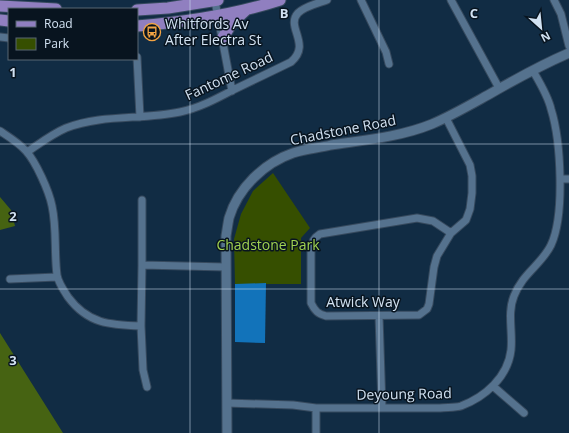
<svg xmlns="http://www.w3.org/2000/svg" width="569" height="433" font-family="'Open Sans',sans-serif">
<rect width="100%" height="100%" fill="#112c44"/>
<!-- green -->
<path fill="#364f00" d="M273 173 310 228 301 238V284H235L234 239 241 214 253 191Z"/>
<!-- forest -->
<path fill="#466312" d="M0 197 11 210 15 226 0 230Z
M0 333 63 433H0Z"/>
<!-- water -->
<path fill="#1273ba" d="M266 283 265 343 235 342V284Z"/>
<g fill="none" stroke-linecap="round" stroke-linejoin="round">
<!-- minor casing -->
<g stroke="#374a5e" stroke-width="9">
<path id="minor" d="M361 0 386 52 389 64
M451 0 499 88
M554 0 561 14 569 46
M215 1 232 91
M0 37 9 38
M137 57 140 117
M446 118 470 165 472 176V193L470 209 466 220 451 233 437 256 434 267 429 304 427 309 419 315 326 316C318 314 315 311 311 303V249C312 241 314 238 320 234L417 218 433 221 451 233
M0 131C9 137 19 143 26 151 36 162 49 191 52 206 57 229 54 252 57 275 58 282 64 291 68 297 88 324 110 325 141 326L142 265 226 267
M27 152C39 144 52 134 66 128 102 114 142 120 180 112 199 108 216 99 233 90 252 81 272 71 291 62 312 44 285 27 298 13 305 6 319 3 327 0
M560 179H569
M142 200V265
M10 279 57 277
M379 316 382 407
M141 326 143 370 147 387
M494 387 524 413
M227 403 293 405 316 408H440C446 407 455 408 461 406 485 397 508 377 511 350 513 332 507 313 514 296 522 274 542 264 551 245 565 215 561 141 551 109 548 96 540 83 533 71
M316 408V433"/>
</g>
<!-- tertiary casing -->
<g stroke="#374a5e" stroke-width="11">
<path id="tertiary" d="M227 433 226 236C227 230 228 223 229 218 238 188 264 163 293 153 305 149 319 148 331 145 365 140 400 137 432 124 451 116 470 105 488 95 514 80 541 65 569 53"/>
</g>
<!-- primary casing -->
<g stroke="#374a5e" stroke-width="13">
<path id="primary" d="M0 6 56 9
M137 10 168 8 218 0
M0 20 9 21
M137 26C186 22 234 15 280 0
M222 39 232 23 246 10"/>
</g>
<!-- minor -->
<use href="#minor" stroke="#55728e" stroke-width="7"/>
<!-- tertiary -->
<use href="#tertiary" stroke="#55728e" stroke-width="9"/>
<!-- primary -->
<use href="#primary" stroke="#907fc0" stroke-width="11"/>
</g>
<!-- grid -->
<path fill="none" stroke="#d2e2f2" stroke-width="1" stroke-opacity="0.55" d="M190 0V433M379 0V433M0 144H569M0 289H569"/>
<!-- icons -->
<defs>
<g id="bus-ring" transform="scale(0.9)"><circle r="9.5" fill="#08141f" stroke="#f3a443" stroke-width="1.5"/><path d="M-5-6H5V4H4V6H2V4H-2V6H-4V4H-5ZM-3.5-4V0h7V-4ZM-3.5 1.2v1.5H-2V1.2ZM2 1.2v1.5H3.5V1.2Z" fill="#f3a443"/></g>
</defs>
<g fill-rule="evenodd">
<use href="#bus-ring" x="152" y="32"/>
</g>
<g text-anchor="middle" stroke-width="3" stroke-linejoin="round" paint-order="stroke">
<!-- poi labels -->
<g font-size="14" fill="#d2e2f2" stroke="#08141f" text-anchor="start">
<text x="165" y="29">Whitfords Av<tspan x="165" dy="16">After Electra St</tspan></text>
</g>
<!-- street labels -->
<g font-size="14" fill="#d2e2f2" stroke="#08141f">
<text transform="translate(229 76) rotate(-25)" y="5">Fantome Road</text>
<text transform="translate(343 130) rotate(-11)" y="5">Chadstone Road</text>
<text x="363" y="307">Atwick Way</text>
<text transform="translate(404 394) rotate(-1)" y="5">Deyoung Road</text>
</g>
<!-- park labels -->
<g font-size="14" fill="#a1d351" stroke="#08141f">
<text x="268" y="250">Chadstone Park</text>
</g>
</g>
<g font-size="13" text-anchor="middle" font-weight="bold" fill="#d2e2f2" stroke="#08141f" stroke-width="3" stroke-linejoin="round" paint-order="stroke">
<text x="284" y="18">B</text>
<text x="474" y="18">C</text>
<text x="13" y="77">1</text>
<text x="13" y="221">2</text>
<text x="13" y="365">3</text>
</g>
<!-- legend -->
<rect x="8" y="8" width="130" height="52" fill="#08141f" stroke="#596673"/>
<rect x="16" y="21" width="20" height="6" fill="#907fc0" stroke="#596673"/>
<text x="44" y="28" font-size="12" fill="#d2e2f2">Road</text>
<rect x="16" y="38" width="20" height="12" fill="#364f00" stroke="#596673"/>
<text x="44" y="48" font-size="12" fill="#d2e2f2">Park</text>
<!-- north arrow -->
<g transform="translate(541 28) rotate(153)" stroke="#08141f" stroke-width="3" paint-order="stroke">
<path d="M0-3L7 15L0 10L-7 15Z" fill="#d2e2f2"/>
<text y="-6" font-size="11" font-weight="bold" text-anchor="middle" fill="#d2e2f2">N</text>
</g>
</svg>
